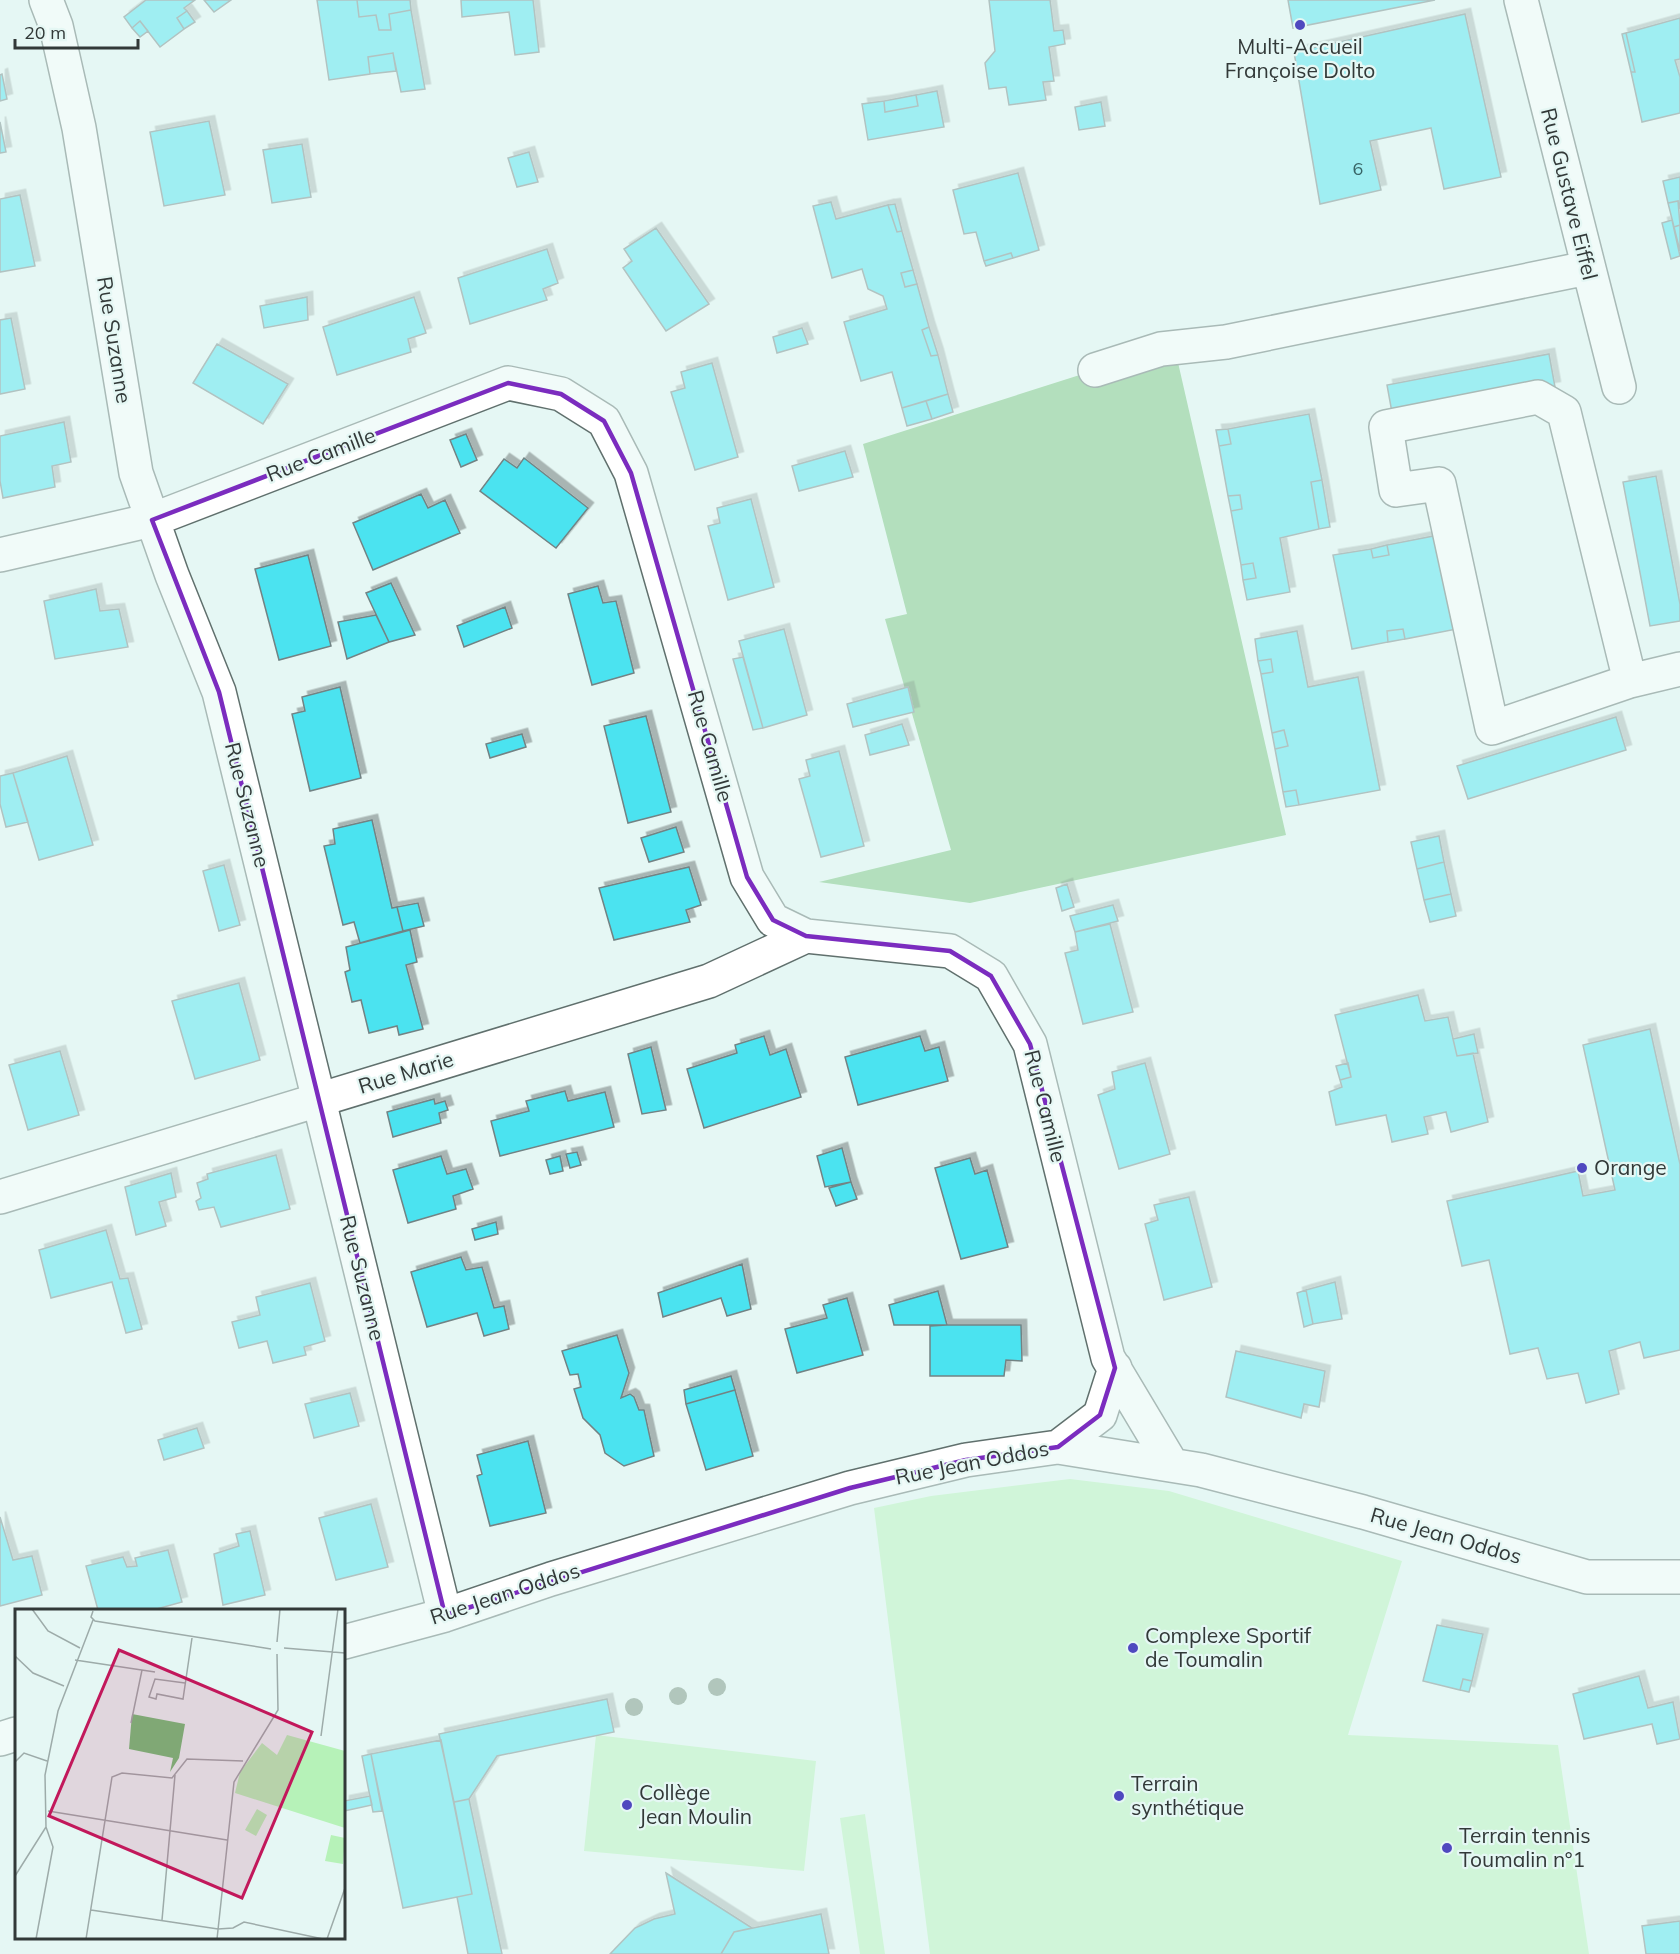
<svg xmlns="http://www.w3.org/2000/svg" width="1680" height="1954" font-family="Mulish,sans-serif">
<defs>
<filter id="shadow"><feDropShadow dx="5.5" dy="-5.5" stdDeviation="0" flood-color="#0004"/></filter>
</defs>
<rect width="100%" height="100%" fill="#e5f7f4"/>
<!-- green -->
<path fill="#b6f2b8" d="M1070 1479 1169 1491 1402 1561 1348 1735 1558 1745 1589 1954H930L874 1508 931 1496Z
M596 1735 816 1761 804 1871 584 1851Z
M865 1814 885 1954H860L840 1818Z"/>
<!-- forest -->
<path fill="#75c17a" d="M1174 345 1286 835 970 903 819 882 951 850 885 619 907 614 863 444Z"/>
<!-- building -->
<path fill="#4be3f0" stroke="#728384" stroke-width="1.5" filter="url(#shadow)" d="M146 0H195L184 8 187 11 177 18 184 29 160 47 140 21 132 28 124 17Z
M204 0H231L214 12Z
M317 0H357L359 17 376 15 379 30H391L389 14 411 10 425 89 401 92 393 53 368 57 370 74 329 80Z
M357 0H410L411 10 389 14 391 30H379L376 15 359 17Z
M461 0H533L539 52 515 55 509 12 462 17Z
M989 0H1050L1054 31 1063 30 1065 44 1049 47 1054 81 1043 82 1046 100 1009 105 1006 87 989 89 985 63 995 51Z
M1288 0H1435L1293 28Z
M187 11 195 22 184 29 177 18Z
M1465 14 1501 177 1444 189 1431 128 1370 141 1381 190 1320 204 1294 52Z
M1680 18V59L1675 60 1680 77V113L1642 122 1631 72H1635L1626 33Z
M140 21 148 31 140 37 132 28Z
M1626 33 1635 72H1631L1622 34Z
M393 53 396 71 370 74 368 57Z
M2 74 7 99 0 101V75Z
M937 91 944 127 868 140 862 104 884 101 885 112 918 106 916 95Z
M916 95 918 106 885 112 884 101Z
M1101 102 1105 126 1079 130 1075 107Z
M209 121 225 195 164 206 150 132Z
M0 122 6 152 0 153Z
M302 144 311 197 272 203 263 150Z
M529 152 538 182 517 187 508 158Z
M1018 173 1039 250 1013 258 1011 253 984 261 976 232 964 234 953 190Z
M1680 177V209L1678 201 1668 203 1663 181Z
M20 195 35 266 0 272V199Z
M1678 201 1680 225 1674 227 1668 203Z
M831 202 836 219 888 205 897 232 902 231 913 270 901 273 905 287 917 284 929 327 922 330 931 356 938 355 948 394 902 408 892 372 861 381 844 322 887 309 883 296 868 289 862 269 832 278 813 206Z
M895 204 902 231 897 232 888 205Z
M1672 220 1680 256 1671 259 1662 223Z
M1680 225V251L1674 227Z
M656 228 709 304 666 331 623 268 632 261 624 249Z
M547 249 558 283 543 289 547 300 470 324 458 278Z
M1011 253 1013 258 986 266 984 261Z
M913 270 917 284 905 287 901 273Z
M307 297 308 320 264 328 260 306Z
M414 297 426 333 408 339 411 352 337 375 323 327Z
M11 318 25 389 0 394V320Z
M929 327 938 355 931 356 922 330Z
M802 328 808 344 777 353 773 337Z
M217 344 288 384 263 424 193 383Z
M1549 354 1555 387 1393 418 1387 385Z
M712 363 738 457 695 470 671 392 685 388 681 372Z
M948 394 953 412 932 419 926 401Z
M926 401 932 419 907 426 902 408Z
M1309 414 1322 480 1311 482 1319 529 1280 538 1290 592 1247 600 1243 580 1256 578 1253 563 1241 565 1231 511 1242 509 1240 495 1228 496 1219 446 1231 444 1228 429Z
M64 422 71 462 52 466 55 487 3 498 0 481V436Z
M1228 429 1231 444 1219 446 1216 430Z
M466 434 477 460 461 467 450 440Z
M845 451 853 477 799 491 792 466Z
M524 458 588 508 556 548 480 491 504 459 517 468Z
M1656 476 1680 604V621L1650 626 1623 482Z
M1322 480 1330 527 1319 529 1311 482Z
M421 494 428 508 445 500 460 533 373 570 353 523Z
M1240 495 1242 509 1231 511 1228 496Z
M751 499 774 587 728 600 708 526 720 523 717 508Z
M1444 534 1462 628 1405 639 1403 629 1387 631 1388 642 1352 649 1333 555 1371 549 1373 558 1389 555 1387 545Z
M1387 545 1389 555 1373 558 1371 549Z
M308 555 331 646 279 660 255 569Z
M1253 563 1256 578 1243 580 1241 565Z
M391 583 415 635 389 642 366 593Z
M598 586 603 603 616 601 634 673 592 685 568 594Z
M96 589 100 611 119 609 128 647 55 659 44 601Z
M505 607 512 628 464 647 457 626Z
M376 615 389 642 347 659 338 622Z
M784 629 807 715 763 728 739 641Z
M1403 629 1405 639 1388 642 1387 631Z
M1297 631 1308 687 1358 677 1380 790 1299 805 1296 790 1283 792 1275 749 1288 746 1284 730 1272 733 1261 674 1273 672 1271 659 1258 661 1255 639Z
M743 657 763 728 753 730 733 659Z
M1271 659 1273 672 1261 674 1258 661Z
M340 687 361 778 310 791 292 714 305 711 302 697Z
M908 687 914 712 853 727 847 704Z
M646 716 671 812 628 823 604 726Z
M1616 717 1626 750 1468 799 1457 766Z
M902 724 909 745 870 755 865 735Z
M1284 730 1288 746 1275 749 1272 733Z
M522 734 526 747 490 758 486 744Z
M839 751 864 846 821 857 799 779 810 776 806 760Z
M67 756 93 845 39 860 13 773Z
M13 773 28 822 6 827 0 804V776Z
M1296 790 1299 805 1286 807 1283 792Z
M372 820 392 908 397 907 403 931 360 943 354 922 343 925 324 846 335 844 333 829Z
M676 827 684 852 649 862 641 838Z
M1439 836 1444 862 1417 869 1411 842Z
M1444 862 1451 894 1424 900 1417 869Z
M224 865 240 925 219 931 203 871Z
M689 867 701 905 686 910 690 922 614 940 599 888Z
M1067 884 1074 907 1062 911 1056 888Z
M1451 894 1456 916 1430 922 1424 900Z
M418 903 424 926 403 931 397 907Z
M1113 905 1118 921 1075 932 1070 916Z
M1110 924 1133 1012 1083 1024 1065 953 1078 950 1075 932Z
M410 930 417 962 406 965 423 1029 399 1035 397 1026 369 1033 361 1000 352 1002 345 972 350 970 346 947Z
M239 983 260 1060 195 1079 172 1001Z
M1418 995 1425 1021 1448 1017 1457 1056 1473 1053 1488 1122 1451 1132 1446 1112 1424 1117 1428 1134 1392 1142 1386 1115 1336 1125 1329 1092 1342 1087 1340 1080 1351 1077 1335 1015Z
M1650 1029 1680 1164V1350L1644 1358 1640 1342 1609 1351 1619 1394 1586 1403 1578 1373 1547 1379 1538 1348 1510 1354 1489 1260 1462 1266 1447 1201 1578 1171 1583 1196 1615 1190 1583 1045Z
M1474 1034 1478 1053 1457 1056 1453 1039Z
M764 1036 770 1055 786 1049 801 1097 704 1128 687 1069 737 1053 735 1045Z
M920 1036 925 1051 939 1047 948 1081 858 1105 845 1057Z
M651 1047 666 1110 642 1114 628 1054Z
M60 1051 79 1115 28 1130 9 1065Z
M1145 1063 1170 1154 1119 1169 1098 1095 1115 1089 1112 1072Z
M1348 1063 1351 1077 1340 1080 1336 1066Z
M565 1091 568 1101 605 1092 614 1127 500 1156 491 1121 529 1111 526 1101Z
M434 1099 435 1104 445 1101 448 1110 439 1113 441 1123 393 1137 387 1112Z
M842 1148 851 1182 825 1187 817 1156Z
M577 1152 581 1165 570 1168 566 1154Z
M276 1155 290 1209 221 1227 214 1207 199 1210 196 1201 201 1198 197 1183 208 1179 207 1174Z
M441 1156 447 1174 466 1169 473 1189 453 1196 456 1209 408 1223 393 1170Z
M560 1156 563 1171 550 1174 546 1160Z
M970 1158 975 1174 987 1170 1008 1247 961 1259 935 1168Z
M171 1173 176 1197 159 1202 166 1226 136 1235 125 1187Z
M851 1182 857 1199 836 1206 829 1188Z
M1189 1197 1212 1287 1164 1300 1145 1224 1158 1220 1154 1205Z
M496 1222 498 1234 475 1240 472 1229Z
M106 1230 120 1279 128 1278 142 1329 126 1333 112 1282 51 1298 39 1250Z
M461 1257 466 1270 482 1267 494 1308 504 1306 509 1329 484 1336 477 1313 427 1327 411 1272Z
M742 1264 751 1309 727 1316 721 1298 663 1317 658 1293Z
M1335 1282 1342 1319 1313 1324 1306 1290Z
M310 1283 325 1341 304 1347 306 1355 273 1363 267 1341 239 1348 232 1322 260 1315 256 1297Z
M1306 1290 1313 1324 1304 1327 1297 1293Z
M938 1291 947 1325H894L889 1305Z
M847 1298 863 1355 797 1373 785 1329 827 1318 823 1305Z
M947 1325H1021L1022 1361 1006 1360 1004 1376H930V1326Z
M617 1335 629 1373 621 1398 630 1394 634 1397 639 1410H644L654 1456 624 1466 605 1453 600 1435 583 1418 574 1389 581 1387 578 1374 570 1375 562 1351Z
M1236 1351 1325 1371 1319 1407 1304 1404 1301 1418 1226 1397Z
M731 1376 735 1390 686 1404 684 1390Z
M735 1390 753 1456 706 1470 686 1404Z
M350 1393 359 1426 314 1438 305 1404Z
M197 1428 204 1448 164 1460 158 1440Z
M528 1441 546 1513 490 1526 477 1476 482 1474 477 1455Z
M371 1504 388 1567 336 1580 319 1518Z
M0 1517 13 1560 32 1556 42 1595 0 1606Z
M250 1531 265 1595 223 1605 214 1554 239 1546 236 1534Z
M168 1550 182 1602 153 1610H98L86 1566 123 1557 127 1567 137 1566 135 1558Z
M1437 1625 1483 1634 1472 1681 1463 1679 1460 1690 1423 1681Z
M1639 1676 1648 1708 1673 1702 1680 1739 1657 1744 1652 1724 1584 1739 1573 1694Z
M1463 1679 1472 1681 1469 1692 1460 1690Z
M607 1699 614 1732 497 1756 469 1799 454 1802 439 1734Z
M441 1740 472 1894 403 1908 371 1754Z
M371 1754 382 1811 373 1812 362 1756Z
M370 1796 372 1805 344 1811V1801Z
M469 1799 502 1954H468L457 1897 472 1894 454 1802Z
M666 1873 752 1928 734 1932 721 1954H610L635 1928 654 1919 675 1914Z
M821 1914 829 1954H721L734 1932Z
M1680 1921V1954H1646L1642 1926Z"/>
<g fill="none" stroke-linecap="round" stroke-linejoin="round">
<!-- street casing -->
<g stroke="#60706d" stroke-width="36">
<path id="street" d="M46 0 56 26 79 128 136 473 172 575 219 692 445 1615
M1521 0 1619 387
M1095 370 1161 349 1226 342 1587 268
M0 555 152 520 508 383 561 394 604 421 631 473 747 877 773 920 806 936 950 951 991 976 1030 1044 1108 1358 1172 1465
M1630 681 1564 412 1538 397 1386 427 1396 490 1439 484 1492 728 1630 681 1680 669
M0 1197 709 981 806 936
M1058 1447 1100 1415 1115 1368
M344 1642 445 1615 551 1579 850 1488 966 1460 1058 1447 1201 1470 1363 1512 1587 1577H1680
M0 1739 16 1734"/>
</g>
<!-- street -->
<use href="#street" stroke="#fff" stroke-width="33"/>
</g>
<!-- trees -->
<g fill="#718a79">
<circle cx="717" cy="1687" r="9"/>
<circle cx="678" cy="1696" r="9"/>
<circle cx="634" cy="1707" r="9"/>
</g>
<!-- marked area -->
<path d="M0 0H1680V1954H0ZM508 383 561 394 604 421 631 473 747 877 773 920 806 936 950 951 991 976 1030 1044 1115 1368 1100 1415 1058 1447 966 1460 850 1488 445 1615 219 692 152 520Z" fill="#e5f7f4" fill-opacity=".55" fill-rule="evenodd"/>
<path fill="none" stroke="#7b2cbf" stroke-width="4.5" stroke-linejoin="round" d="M508 383 561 394 604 421 631 473 747 877 773 920 806 936 950 951 991 976 1030 1044 1115 1368 1100 1415 1058 1447 966 1460 850 1488 445 1615 219 692 152 520Z"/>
<!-- markers -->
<g fill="#4f48bf" stroke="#e5f7f4" stroke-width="2">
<circle cx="1300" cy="25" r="6"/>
<circle cx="1582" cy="1168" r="6"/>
<circle cx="1133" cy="1648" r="6"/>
<circle cx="1119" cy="1796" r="6"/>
<circle cx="627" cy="1805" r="6"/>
<circle cx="1447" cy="1848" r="6"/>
</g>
<g text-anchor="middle" stroke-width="4.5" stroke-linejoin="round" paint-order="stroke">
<!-- number labels -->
<g font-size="18" fill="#386466">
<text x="1358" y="175">6</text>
</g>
<!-- poi labels -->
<g font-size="21" fill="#323938" stroke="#e5f7f4" text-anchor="start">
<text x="1300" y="54" text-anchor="middle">Multi-Accueil<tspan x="1300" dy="24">Françoise Dolto</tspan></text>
<text x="1594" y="1175">Orange</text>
<text x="1145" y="1643">Complexe Sportif<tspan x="1145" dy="24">de Toumalin</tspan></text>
<text x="1131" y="1791">Terrain<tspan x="1131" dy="24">synthétique</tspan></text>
<text x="639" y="1800">Collège<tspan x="639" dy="24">Jean Moulin</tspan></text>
<text x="1459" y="1843">Terrain tennis<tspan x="1459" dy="24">Toumalin n°1</tspan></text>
</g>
<!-- street labels -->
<g font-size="21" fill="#323938" stroke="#e5f7f4">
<text transform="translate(1569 194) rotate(76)" y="7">Rue Gustave Eiffel</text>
<text transform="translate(114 340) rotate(81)" y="7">Rue Suzanne</text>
<text transform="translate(321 455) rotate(-21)" y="7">Rue Camille</text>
<text transform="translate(710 746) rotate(74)" y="7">Rue Camille</text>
<text transform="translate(247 805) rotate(76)" y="7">Rue Suzanne</text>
<text transform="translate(406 1073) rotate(-17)" y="7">Rue Marie</text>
<text transform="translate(1045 1106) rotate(76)" y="7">Rue Camille</text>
<text transform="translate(362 1278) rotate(76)" y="7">Rue Suzanne</text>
<text transform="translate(972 1463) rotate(-11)" y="7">Rue Jean Oddos</text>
<text transform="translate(1446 1536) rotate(16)" y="7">Rue Jean Oddos</text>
<text transform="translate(505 1594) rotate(-18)" y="7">Rue Jean Oddos</text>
</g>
</g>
<!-- overview -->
<g transform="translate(15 1609)">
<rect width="330" height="330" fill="#e5f7f4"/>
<path d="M272 126 330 142V219L220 184 225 163 247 134 262 146ZM242 200 252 206 241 227 230 221ZM316 226 330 229 328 255 310 252Z" fill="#b6f2b8"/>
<path d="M117 105 170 115 164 149 155 163 158 149 114 140Z" fill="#75c17a"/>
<path fill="none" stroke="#9daba9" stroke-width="1.5" d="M17 0 33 22 65 39M78 2 76 8 80 12 256 40M262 33 265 0M269 39 330 44M0 47 18 64 49 77M60 51 140 63M170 74 140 70 134 88 141 90 142 85 168 90 177 29M116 114 127 61M306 127 323 0M0 153 9 144 32 152M33 202 212 231M0 267 31 218 30 166 43 102 78 11M76 301 203 320 218 319 229 313 308 330M147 311 160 166M21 330 38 238 31 218M71 330 97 168 107 164 157 169 172 150 228 152M202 330 219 173 263 101 262 45M312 330 330 279"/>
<path fill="#c2185b" fill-opacity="0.15" stroke="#c2185b" stroke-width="3" d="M104 41 297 123 227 289 34 207Z"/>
<rect width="330" height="330" fill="none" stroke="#323938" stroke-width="3"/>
</g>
<!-- scale -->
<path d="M15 39v9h123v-9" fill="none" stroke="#323938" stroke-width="3"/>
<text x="24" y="39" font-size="18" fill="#323938" stroke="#e5f7f4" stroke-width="4.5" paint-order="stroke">20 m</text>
</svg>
